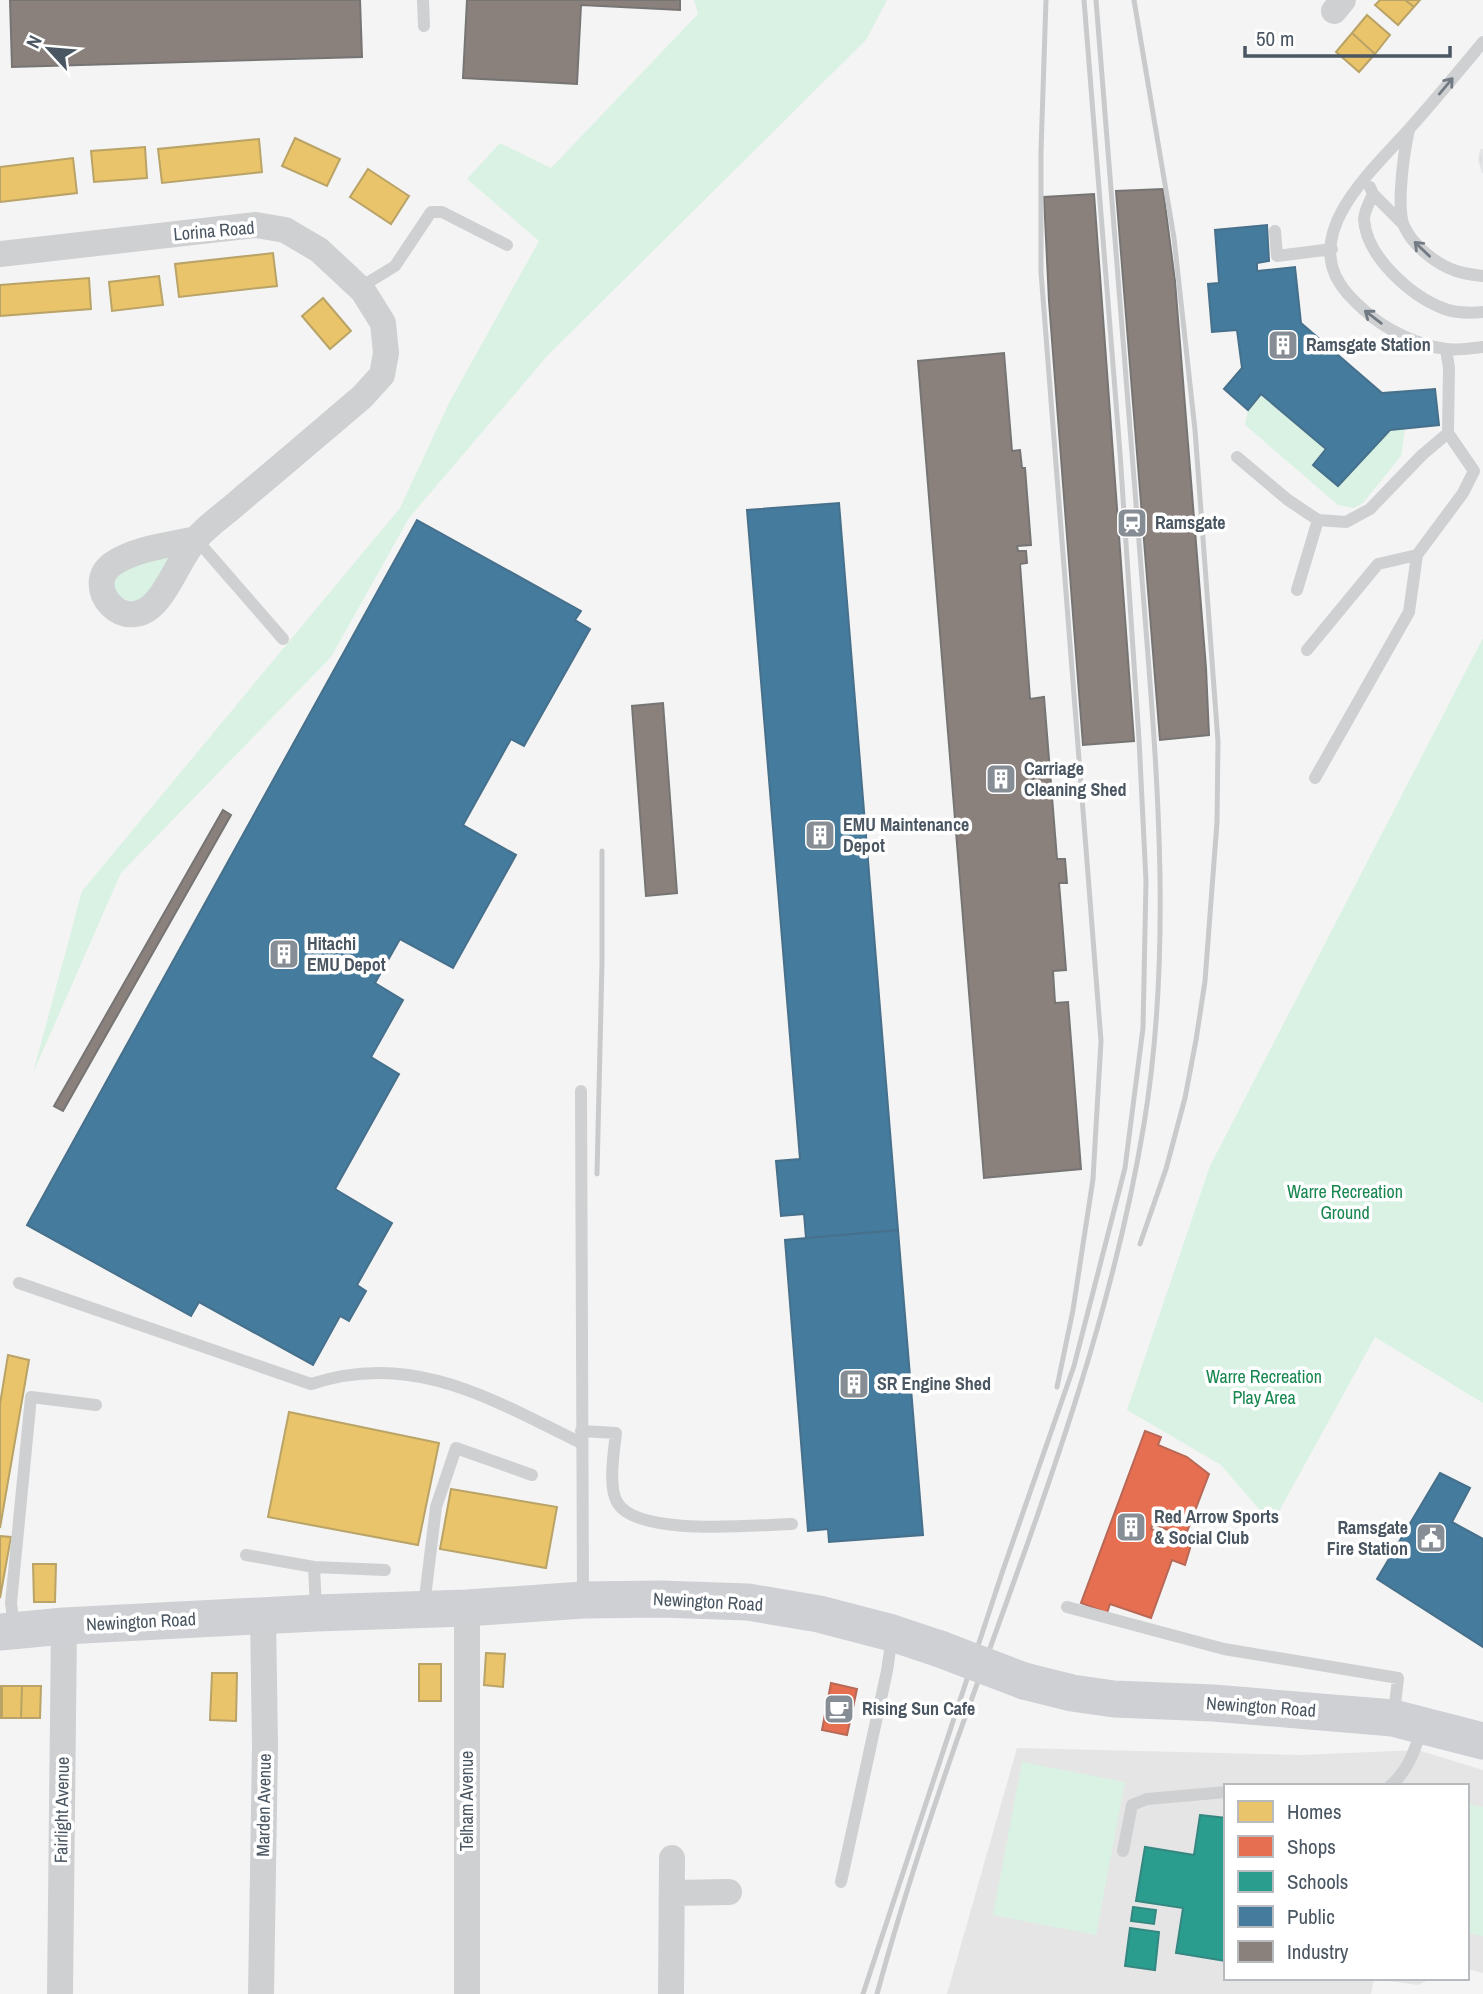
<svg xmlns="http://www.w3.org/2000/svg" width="1483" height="1994" font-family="'Archivo Narrow',sans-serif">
<rect width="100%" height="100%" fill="#f4f4f4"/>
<!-- education -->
<path fill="#e6e5e6" d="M1017 1748 1300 1755 1418 1750 1483 1770V1973L1467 1969V1786H1226V1978H1433L1418 1985 1374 1979 1371 1994H947Z"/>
<!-- green -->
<path fill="#d9f2e3" d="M694 0H887L866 40 548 355 409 518 331 657 121 873 33 1073 82 891 400 508 449 403 539 241 467 179 500 143 551 168 698 14Z
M1261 394 1326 449 1314 465 1390 430 1405 429 1401 456 1363 503 1354 508 1338 505 1245 425 1248 410Z
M180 551 143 603 113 597 117 570Z
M1483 638V1403L1375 1337 1272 1524 1221 1465 1127 1410 1210 1166Z
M1022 1762 1125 1782 1096 1935 993 1915Z
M1467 1804 1483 1807V1936L1467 1933Z"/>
<!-- homes -->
<path fill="#e9c46a" stroke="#b9a367" stroke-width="2" d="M1380 0H1405L1414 7 1398 25 1375 5Z
M1405 0H1420L1414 7Z
M1367 15 1390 35 1375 54 1352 33Z
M1352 33 1375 54 1359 72 1336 52Z
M295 138 340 159 327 186 282 166Z
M259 139 262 172 162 183 158 149Z
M145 147 147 178 94 182 91 151Z
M73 158 77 193 0 202V167Z
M368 169 409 196 391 224 350 197Z
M273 253 277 286 179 297 175 264Z
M159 276 163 305 112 311 109 282Z
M89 278 91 309 0 316V285Z
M323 298 351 331 330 349 302 316Z
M8 1355 29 1360 0 1528V1404Z
M289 1412 439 1443 418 1545 268 1517Z
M451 1489 557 1507 546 1568 440 1549Z
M0 1536 11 1537 0 1598Z
M33 1564H56L55 1602H34Z
M486 1653 505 1654 503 1687 484 1685Z
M419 1664H441V1701H419Z
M212 1673H237L236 1721 210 1720Z
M0 1686H2V1718H0Z
M2 1686H22L21 1718H2Z
M22 1686H41L40 1718H21Z"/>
<!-- shops -->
<path fill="#e76f51" stroke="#b86856" stroke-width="2" d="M1145 1431 1161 1437 1158 1445 1187 1457 1209 1474 1185 1537 1153 1524 1151 1529 1191 1545 1185 1565 1172 1560 1151 1618 1110 1604 1107 1613 1081 1603Z
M831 1683 857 1689 847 1735 822 1730Z"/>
<!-- schools -->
<path fill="#2a9d8f" stroke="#348881" stroke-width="2" d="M1200 1815 1226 1818V1961L1176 1953 1183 1908 1136 1901 1145 1847 1194 1855Z
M1133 1907 1156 1910 1154 1924 1131 1921Z
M1130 1928 1159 1932 1155 1970 1125 1966Z"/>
<!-- public -->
<path fill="#457b9d" stroke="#46708b" stroke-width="2" d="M1267 225 1269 261 1257 263V271L1295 267 1301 323 1382 393 1435 389 1439 425 1390 430 1338 486 1313 465 1326 449 1261 394 1248 410 1224 389 1242 368 1237 330 1212 332 1208 284 1219 283 1215 230Z
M839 503 898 1230 806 1238 804 1214 781 1216 776 1161 800 1159 747 510Z
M417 520 581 611 575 620 590 629 524 746 511 739 463 825 516 855 453 968 400 939 375 983 403 1000 371 1057 399 1074 335 1189 392 1223 357 1285 366 1291 349 1321 340 1316 313 1365 199 1302 191 1316 27 1225Z
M898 1230 923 1535 829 1542 828 1529 808 1531 785 1240Z
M1440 1473 1470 1488 1452 1522 1483 1539V1647L1377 1579Z"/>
<!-- industry -->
<path fill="#8a817c" stroke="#777474" stroke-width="2" d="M10 0H360L362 57 12 67Z
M467 0H680V10L581 5 577 84 463 78Z
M1163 189 1175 281 1206 668 1209 735 1160 740 1116 191Z
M1094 194 1134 741 1083 745 1049 301 1044 197Z
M1004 353 1012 451 1020 450 1022 468H1025L1031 545 1017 546 1018 551H1026L1027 563 1020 564 1030 699 1044 697 1057 859H1065L1067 883H1059L1066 970 1053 971 1055 1003 1068 1002 1081 1169 984 1178 918 361Z
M663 703 677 893 646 896 632 706Z
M223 810 231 815 63 1111 54 1106Z"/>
<!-- building -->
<path fill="#ddddde" stroke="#e5e6e7" stroke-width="2" d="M1481 150H1483V173L1479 160Z"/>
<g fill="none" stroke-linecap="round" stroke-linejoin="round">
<!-- lane -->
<path stroke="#ced0d2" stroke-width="12" d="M423 0 424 26
M1483 42C1459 71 1435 100 1410 128 1378 165 1305 227 1339 282 1345 293 1355 302 1364 310 1384 329 1419 346 1446 349 1457 351 1471 348 1483 347
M1409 130C1404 151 1396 207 1404 226 1413 246 1436 264 1456 271 1465 274 1474 275 1483 276
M1370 187 1373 194 1403 224
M1373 194C1370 201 1364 212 1364 219 1366 257 1412 297 1445 309 1456 313 1472 313 1483 312
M1275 231 1277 256 1332 249
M359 288 395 266 431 212H442L507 245
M1237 457 1288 500 1318 520 1346 522 1370 509 1422 455 1448 433 1449 368 1446 349
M196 539 283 639
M1297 590 1318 520
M1307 650 1378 564 1417 555
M1315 778 1409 612 1417 555 1463 493 1474 471 1448 433
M581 1091 583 1596
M19 1283 311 1384C413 1350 493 1400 581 1443
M581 1431 616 1433C614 1451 608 1486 617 1502 636 1537 754 1525 792 1524
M246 1555 314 1567 316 1609
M314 1567 385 1570
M424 1606 436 1507 456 1448 532 1475
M1067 1607 1224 1649 1398 1678 1394 1714
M14 1627 11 1603 31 1397 96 1405
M1390 1786C1408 1771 1415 1750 1422 1728
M1123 1851 1132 1805 1147 1799 1226 1792
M841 1882 887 1671 892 1636"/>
<!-- street -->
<path stroke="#ced0d2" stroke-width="26" d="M1334 11 1343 0
M0 254 256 225 285 230 319 250 363 291 383 323 386 353 382 375 362 397C323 430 284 464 244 497 229 511 209 524 196 539 181 557 173 580 159 598 126 642 79 585 114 563 137 548 170 545 196 539
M672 1893 729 1892
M60 1994 64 1626
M261 1994 265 1746 263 1616
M467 1994V1608
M671 1994 672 1858"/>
<!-- secondary -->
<path stroke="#ced0d4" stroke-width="37" d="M0 1632 64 1626 316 1613 467 1608 583 1600 660 1599 748 1602 819 1614 892 1633 940 1649
M1024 1681 1072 1693 1114 1699 1213 1703 1393 1718 1483 1741"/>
<!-- rail -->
<path stroke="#c9cacc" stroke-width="5" d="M1046 0 1041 151V272L1101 1041 1093 1179 1073 1310 1057 1387
M1134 0 1174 238 1195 430 1218 742 1217 822 1205 981 1196 1040 1185 1098 1166 1169 1140 1244
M597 1174 602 963V851
M863 1994 1003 1570 1074 1366 1125 1168 1143 1028 1146 881 1139 739 1120 453 1084 0
M877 1994C900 1909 928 1823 957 1740 1029 1537 1109 1337 1144 1124 1173 948 1157 769 1143 592 1128 395 1111 197 1096 0"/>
<!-- secondary-bridge -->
<path stroke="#ced0d4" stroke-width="37" d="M940 1649 1024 1681"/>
</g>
<!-- one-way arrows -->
<defs><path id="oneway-shaft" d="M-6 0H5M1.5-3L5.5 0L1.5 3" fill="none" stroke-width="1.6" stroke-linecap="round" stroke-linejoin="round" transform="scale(1.75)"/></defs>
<g stroke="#727b83">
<use href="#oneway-shaft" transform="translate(1446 86) rotate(-50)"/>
<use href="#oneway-shaft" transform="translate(1422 249) rotate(-136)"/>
<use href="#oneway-shaft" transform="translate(1373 317) rotate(-143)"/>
</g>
<!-- icons -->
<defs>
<g id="building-square" transform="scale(1.575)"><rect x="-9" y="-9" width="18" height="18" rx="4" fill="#868d94" stroke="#fff"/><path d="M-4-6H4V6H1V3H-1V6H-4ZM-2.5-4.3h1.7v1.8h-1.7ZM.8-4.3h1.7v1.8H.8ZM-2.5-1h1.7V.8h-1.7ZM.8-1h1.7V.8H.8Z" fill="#fff"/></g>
<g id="station-square" transform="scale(1.575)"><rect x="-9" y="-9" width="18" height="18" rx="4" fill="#868d94" stroke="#fff"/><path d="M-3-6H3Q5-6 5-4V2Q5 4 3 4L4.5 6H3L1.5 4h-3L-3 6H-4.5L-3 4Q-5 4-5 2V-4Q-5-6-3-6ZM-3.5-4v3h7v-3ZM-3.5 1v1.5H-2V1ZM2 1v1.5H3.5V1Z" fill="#fff"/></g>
<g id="civic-square" transform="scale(1.575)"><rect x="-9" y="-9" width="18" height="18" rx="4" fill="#868d94" stroke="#fff"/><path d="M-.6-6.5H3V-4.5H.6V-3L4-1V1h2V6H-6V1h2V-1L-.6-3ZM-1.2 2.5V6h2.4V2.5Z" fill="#fff"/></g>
<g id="cafe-square" transform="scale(1.575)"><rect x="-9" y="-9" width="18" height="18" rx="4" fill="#868d94" stroke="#fff"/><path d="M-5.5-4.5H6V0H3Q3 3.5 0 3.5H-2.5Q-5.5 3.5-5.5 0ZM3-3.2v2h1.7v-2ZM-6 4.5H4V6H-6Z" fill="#fff"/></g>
</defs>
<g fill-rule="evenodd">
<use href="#building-square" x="1283" y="345"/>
<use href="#station-square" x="1132" y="523"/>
<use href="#building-square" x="1001" y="779"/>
<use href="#building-square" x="820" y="835"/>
<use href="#building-square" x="284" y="954"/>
<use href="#building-square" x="854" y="1384"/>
<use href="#building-square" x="1131" y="1527"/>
<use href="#civic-square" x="1431" y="1538"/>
<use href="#cafe-square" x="839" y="1709"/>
</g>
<g text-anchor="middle" stroke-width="7" stroke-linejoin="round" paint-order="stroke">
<!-- street labels -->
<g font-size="18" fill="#4a5661" stroke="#fff">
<text transform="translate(214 231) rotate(-5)" y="6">Lorina Road</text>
<text transform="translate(708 1602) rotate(3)" y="6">Newington Road</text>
<text transform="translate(141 1622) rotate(-3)" y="6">Newington Road</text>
<text transform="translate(1261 1707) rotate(4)" y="6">Newington Road</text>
<text transform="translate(467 1801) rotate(-90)" y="6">Telham Avenue</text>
<text transform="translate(264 1805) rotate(-89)" y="6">Marden Avenue</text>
<text transform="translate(62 1810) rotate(-89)" y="6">Fairlight Avenue</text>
</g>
<!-- poi labels -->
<g font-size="18" font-weight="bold" fill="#4a5661" stroke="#fff" text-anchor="start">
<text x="1306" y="351">Ramsgate Station</text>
<text x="1155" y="529">Ramsgate</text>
<text x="1024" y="775">Carriage<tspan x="1024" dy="21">Cleaning Shed</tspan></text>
<text x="843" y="831">EMU Maintenance<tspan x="843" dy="21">Depot</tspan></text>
<text x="307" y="950">Hitachi<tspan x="307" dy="21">EMU Depot</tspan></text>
<text x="877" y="1390">SR Engine Shed</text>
<text x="1154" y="1523">Red Arrow Sports<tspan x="1154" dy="21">&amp; Social Club</tspan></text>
<text x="1408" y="1534" text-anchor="end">Ramsgate<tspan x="1408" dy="21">Fire Station</tspan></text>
<text x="862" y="1715">Rising Sun Cafe</text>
</g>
<!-- park labels -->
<g font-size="18" fill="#17864f" stroke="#fff">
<text x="1345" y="1198">Warre Recreation<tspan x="1345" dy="21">Ground</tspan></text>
<text x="1264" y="1383">Warre Recreation<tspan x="1264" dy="21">Play Area</tspan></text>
</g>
</g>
<!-- legend -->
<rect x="1224" y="1784" width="245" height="196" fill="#ffffff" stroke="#b7bbc0" stroke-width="2"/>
<rect x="1238" y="1801" width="35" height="21" fill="#e9c46a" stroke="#b7bbc0" stroke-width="2"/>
<text x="1287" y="1819" font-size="21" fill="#4a5661">Homes</text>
<rect x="1238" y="1836" width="35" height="21" fill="#e76f51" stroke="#b7bbc0" stroke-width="2"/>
<text x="1287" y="1854" font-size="21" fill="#4a5661">Shops</text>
<rect x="1238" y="1871" width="35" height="21" fill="#2a9d8f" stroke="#b7bbc0" stroke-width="2"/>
<text x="1287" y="1889" font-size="21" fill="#4a5661">Schools</text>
<rect x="1238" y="1906" width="35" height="21" fill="#457b9d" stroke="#b7bbc0" stroke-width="2"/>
<text x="1287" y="1924" font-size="21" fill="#4a5661">Public</text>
<rect x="1238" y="1941" width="35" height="21" fill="#8a817c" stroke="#b7bbc0" stroke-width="2"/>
<text x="1287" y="1959" font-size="21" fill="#4a5661">Industry</text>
<!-- north arrow -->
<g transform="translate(49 49) rotate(296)" stroke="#ffffff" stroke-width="5" paint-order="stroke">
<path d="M0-5L12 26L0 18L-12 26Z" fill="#4a5661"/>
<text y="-10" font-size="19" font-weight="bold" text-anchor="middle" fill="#4a5661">N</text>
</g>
<!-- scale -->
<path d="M1245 46v10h205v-10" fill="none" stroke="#4a5661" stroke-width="3.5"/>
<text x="1256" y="46" font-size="21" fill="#4a5661" stroke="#ffffff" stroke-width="5" paint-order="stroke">50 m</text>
</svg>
